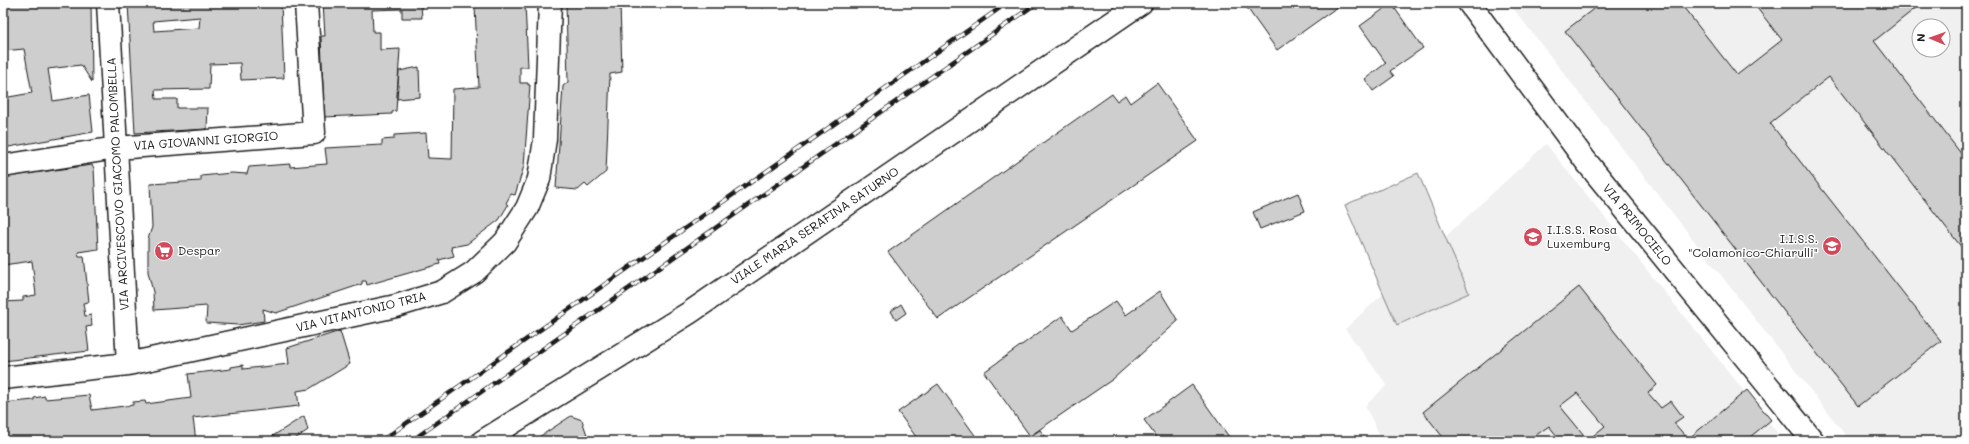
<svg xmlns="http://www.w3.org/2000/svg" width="1969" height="444" font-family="Mali,sans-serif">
<rect width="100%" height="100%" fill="#fff"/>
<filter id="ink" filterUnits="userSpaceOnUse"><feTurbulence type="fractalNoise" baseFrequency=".025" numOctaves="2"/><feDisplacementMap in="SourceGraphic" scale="8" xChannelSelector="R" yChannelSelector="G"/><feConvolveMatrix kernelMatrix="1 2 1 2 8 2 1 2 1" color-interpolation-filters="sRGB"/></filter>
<g filter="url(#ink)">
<!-- built -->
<path fill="#f0f0f0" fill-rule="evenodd" d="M1509 3H1966V441H1850ZM1919 26H1943V50H1919Z
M1546 144 1784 441H1383L1365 406 1387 385 1345 329Z"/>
<!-- green -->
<path fill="#e2e2e2" stroke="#7f7f7f" d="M1418 173 1469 293 1397 325 1345 205Z"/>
<!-- building -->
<path fill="#cecece" stroke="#1c1c1c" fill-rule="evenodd" d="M3 3H91L92 82 81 65 48 69 53 101 89 95 93 132 3 148V98L32 93 24 49 3 51Z
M128 3H281L284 78 241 80 240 63 210 64 209 89 155 90 156 99H177V108H208L207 129 135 133ZM200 17 199 28 154 31 153 21Z
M323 3H443L421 5 422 18H402V9L372 10 373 32H380V50L400 49 396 111 392 112V114L324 117 321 36H325Z
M478 3H525L528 67H520V83H528V85H530L524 166 515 195 511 194 506 203 508 205 499 220 467 244 451 247 454 256 439 260 440 264 367 285 366 281H362V284L276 313 263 309 264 321 238 325 206 323 207 306 154 310 153 292 148 272V239L152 227 150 184 201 181V176L232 173 247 174 249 167 290 164V167L327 164 325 148 382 145V140L394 139V135L426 133 428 158 452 159 453 89 479 87 475 7Z
M566 3H620L622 72 610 74 606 172 588 187 585 184 578 190 556 188 563 86 568 82Z
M759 3H771L762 8Z
M1248 3 1288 4 1343 3 1277 50 1245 5Z
M1382 3H1391L1423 48 1390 71 1394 76 1373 91 1365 79 1386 63 1360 26 1385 8Z
M1601 3H1680L1737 75 1782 40 1753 3H1922L1874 41 1966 160V253L1829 77 1770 123 1941 341 1858 406 1565 31Z
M419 67 420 97 397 99 399 71Z
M1157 83 1198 141 938 319 888 252 1112 94 1117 101 1125 95 1130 103Z
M92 165 94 168 98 249 78 252 79 256H84L89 302 83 303 85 316 91 315 92 326 86 327 89 351 3 361V302L23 301V297L36 295 32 261 3 265V177Z
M1298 193 1305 211 1260 229 1253 212Z
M1579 287 1657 385 1648 393 1661 408 1671 401 1683 417 1674 423 1688 439 1747 390 1771 420 1745 441H1561L1549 426 1532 438 1534 441H1446L1423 412ZM1577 393 1605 426 1588 440 1560 406Z
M1160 291 1178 321 1113 379 1030 436 984 372 1062 316 1072 330 1116 301 1126 315Z
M901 304 906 313 896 320 891 311Z
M340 331 350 364 309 389 297 391 299 406 193 418 196 441H3V403L34 400V398L45 396V399L89 395 92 410 133 405V402L145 401 146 404 191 398 188 374 231 369V367L243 365V369L289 364 287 348Z
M938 384 957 410 979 441H919L898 412Z
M1192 385 1232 441H1159L1144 420Z
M304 416 308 430 292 441H265Z
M571 416 582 420 589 441H533Z
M1040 430 1049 441H1030L1028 438Z
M259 436 262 441H243Z"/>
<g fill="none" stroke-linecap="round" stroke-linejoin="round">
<!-- minor casing -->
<g stroke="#1c1c1c" stroke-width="25">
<path id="minor" d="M108 3 128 364
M1469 3 1585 160 1813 441
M3 166 116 148 314 133 306 3
M3 378 128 364 396 306 442 292 474 272 505 242 527 208 539 179 545 139 550 3
M483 441 689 313 1141 3"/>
</g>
<!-- minor -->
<use href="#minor" stroke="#fff" stroke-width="22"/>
<!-- rail casing -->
<g stroke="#1c1c1c" stroke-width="4.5">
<path id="rail" d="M381 441 1007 3
M411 441 1037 3"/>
</g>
<!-- rail -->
<use href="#rail" stroke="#fff" stroke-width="3" stroke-dasharray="9" stroke-linecap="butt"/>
</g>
</g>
<!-- icons -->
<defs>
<g id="school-disc" transform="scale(1)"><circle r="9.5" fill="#d1495b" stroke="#fff"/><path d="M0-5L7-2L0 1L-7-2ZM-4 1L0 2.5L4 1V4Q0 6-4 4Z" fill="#fff"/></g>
<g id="supermarket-disc" transform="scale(1)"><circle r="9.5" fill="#d1495b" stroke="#fff"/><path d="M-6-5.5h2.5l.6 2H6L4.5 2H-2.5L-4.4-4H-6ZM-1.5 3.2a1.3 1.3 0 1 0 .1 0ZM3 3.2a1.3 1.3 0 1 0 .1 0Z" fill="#fff"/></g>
</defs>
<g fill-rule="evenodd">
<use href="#school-disc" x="1533" y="237"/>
<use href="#school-disc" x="1832" y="246"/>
<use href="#supermarket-disc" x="164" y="251"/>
</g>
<g text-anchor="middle" stroke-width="3" stroke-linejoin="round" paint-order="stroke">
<!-- street labels -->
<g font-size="12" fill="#1c1c1c" stroke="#fff">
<text transform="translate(206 141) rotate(-4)" y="4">VIA GIOVANNI GIORGIO</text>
<text transform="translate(118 184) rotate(-93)" y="4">VIA ARCIVESCOVO GIACOMO PALOMBELLA</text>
<text transform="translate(1637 225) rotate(51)" y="4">VIA PRIMOCIELO</text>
<text transform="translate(815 226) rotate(-34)" y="4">VIALE MARIA SERAFINA SATURNO</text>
<text transform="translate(361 312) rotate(-14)" y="4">VIA VITANTONIO TRIA</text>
</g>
<!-- poi labels -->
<g font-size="12" fill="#1c1c1c" stroke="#fff" text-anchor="start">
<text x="1547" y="234">I.I.S.S. Rosa<tspan x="1547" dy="14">Luxemburg</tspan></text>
<text x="1818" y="243" text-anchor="end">I.I.S.S.<tspan x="1818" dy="14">"Colamonico-Chiarulli"</tspan></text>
<text x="178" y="255">Despar</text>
</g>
</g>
<!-- margin -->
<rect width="1969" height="444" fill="none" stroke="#fff" stroke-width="16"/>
<rect x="8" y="8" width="1953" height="428" fill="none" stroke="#1c1c1c" stroke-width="1.5" filter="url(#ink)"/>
<!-- north arrow -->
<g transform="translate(1931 38) rotate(272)"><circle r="19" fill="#ffffff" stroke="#a4a4a4"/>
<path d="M0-3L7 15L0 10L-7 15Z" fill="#d1495b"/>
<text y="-6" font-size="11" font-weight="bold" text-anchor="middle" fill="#1c1c1c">N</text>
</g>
</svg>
